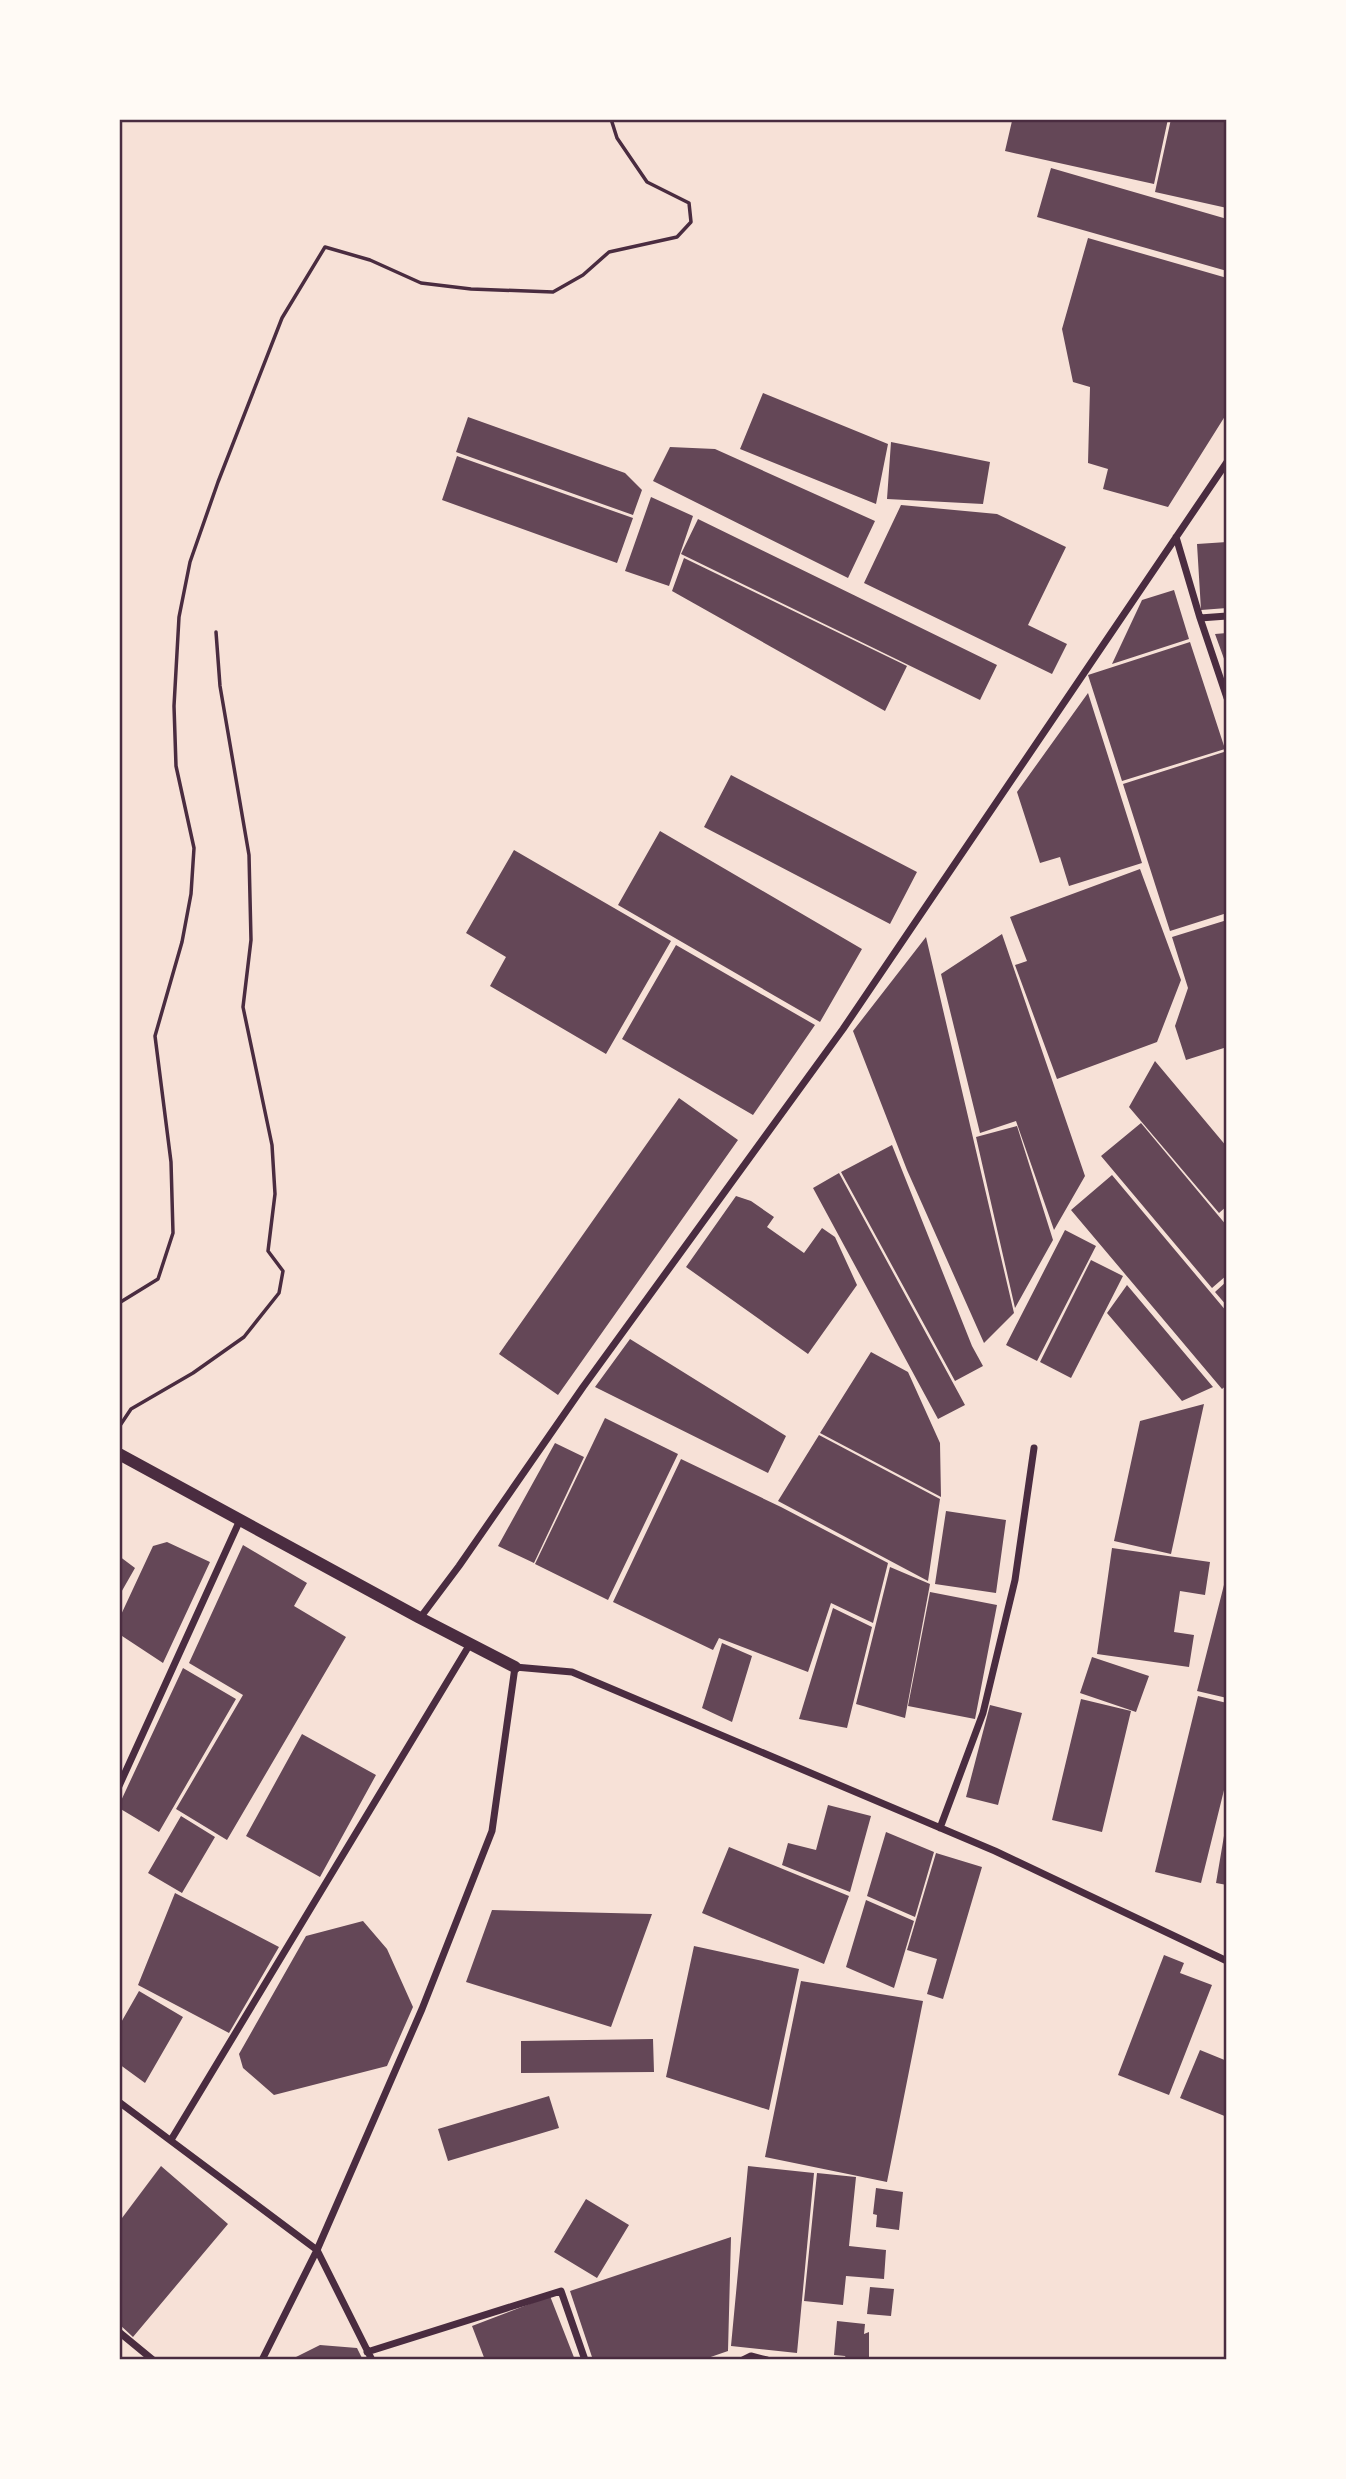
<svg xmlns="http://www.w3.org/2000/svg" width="1346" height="2479" font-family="'Fira Sans Condensed',sans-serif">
<rect width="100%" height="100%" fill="#f7e1d7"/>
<!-- building -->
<path fill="#644757" d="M1006 119H1168L1154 184 1005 151 1012 121Z
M1171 119H1227V208L1155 192Z
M1051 168 1227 219V271L1037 217Z
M1088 238 1227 278V413L1168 507 1103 489 1108 469 1088 463 1090 387 1073 382 1062 329Z
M763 393 888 444 876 504 740 449Z
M468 417 625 473 642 490 633 515 456 452Z
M891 442 990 462 983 504 887 499Z
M670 447 715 449 875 521 848 578 653 481Z
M457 456 633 518 617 563 442 500Z
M651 497 693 516 669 586 625 571Z
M901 505 997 514 1066 547 1028 625 1067 644 1052 674 864 583Z
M698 519 997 665 980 700 681 554Z
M1227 542V608L1201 610 1197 544Z
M684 558 907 666 885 711 672 591Z
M1174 590 1189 639 1112 664 1142 600Z
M1227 633V667L1215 634Z
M1190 642 1225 749 1122 781 1088 675Z
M1088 693 1142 863 1069 886 1060 857 1040 863 1017 792Z
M1227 751V913L1170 931 1123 784Z
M731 775 917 872 890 924 704 827Z
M660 831 862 949 820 1022 618 905Z
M514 850 671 941 606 1054 490 986 506 957 466 933Z
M1140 869 1181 980 1157 1042 1057 1079 1015 965 1027 961 1010 917Z
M1227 920V1047L1186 1060 1175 1026 1188 988 1172 937Z
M1002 934 1085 1176 1054 1230 1016 1121 980 1133 941 974Z
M926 937 1014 1313 984 1343 907 1170 853 1031Z
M676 945 815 1025 753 1115 622 1039Z
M1155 1061 1227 1147V1206L1219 1213 1129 1107Z
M679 1098 738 1140 558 1395 499 1354Z
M1141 1123 1227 1226V1275L1212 1288 1101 1156Z
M1017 1126 1053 1240 1015 1308 976 1137Z
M892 1145 972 1346 983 1366 955 1381 841 1172Z
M839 1173 965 1405 938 1419 813 1188Z
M1112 1175 1227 1312V1385L1222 1389 1071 1210Z
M736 1196 751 1201 774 1217 767 1227 804 1253 822 1228 835 1237 857 1285 808 1354 686 1267Z
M1065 1230 1096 1246 1037 1361 1006 1345Z
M1091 1260 1123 1276 1071 1378 1040 1362Z
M1227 1281V1306L1215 1292Z
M1127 1285 1213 1387 1182 1401 1107 1313Z
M630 1339 786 1436 768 1473 595 1387Z
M871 1352 908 1372 940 1443 941 1497 820 1433Z
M1204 1404 1171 1554 1114 1541 1140 1421Z
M605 1418 678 1454 608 1600 535 1564Z
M819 1435 940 1499 928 1581 778 1501Z
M555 1443 584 1457 534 1563 498 1546Z
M681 1459 781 1507 888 1563 873 1623 831 1603 808 1672 719 1638 713 1650 613 1602Z
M946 1511 1006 1520 996 1593 935 1584Z
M167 1542 210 1562 163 1663 119 1634V1619L153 1546Z
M243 1545 307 1583 294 1606 346 1637 227 1840 176 1809 243 1695 189 1663Z
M1112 1548 1210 1562 1205 1595 1180 1591 1174 1632 1194 1635 1189 1667 1097 1654Z
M119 1556 135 1568 119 1596Z
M890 1567 930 1584 905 1718 856 1704Z
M1226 1577H1227V1698L1197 1691Z
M930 1592 997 1605 975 1719 908 1706Z
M833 1608 872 1627 847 1728 799 1719Z
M722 1643 752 1656 732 1722 702 1708Z
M1092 1657 1149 1676 1136 1712 1080 1693Z
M183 1668 236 1699 159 1832 119 1808V1805Z
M1198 1696 1227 1703V1778L1201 1883 1155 1872Z
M1081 1699 1131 1711 1102 1832 1052 1820Z
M990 1705 1022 1713 998 1805 966 1797Z
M302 1734 376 1775 320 1877 246 1836Z
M828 1805 871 1816 850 1892 782 1865 788 1843 816 1850Z
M181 1816 215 1837 182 1893 148 1873Z
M1226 1824H1227V1885L1216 1883Z
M886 1832 934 1852 915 1917 867 1896Z
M729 1847 849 1896 824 1964 702 1913Z
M936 1853 982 1867 943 1999 927 1994 937 1959 907 1950Z
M175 1893 279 1947 229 2033 138 1985Z
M866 1900 914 1921 894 1988 846 1967Z
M492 1910 652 1914 611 2027 466 1982Z
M363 1921 387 1949 413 2007 387 2066 274 2095 243 2068 239 2054 306 1936Z
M694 1946 799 1969 769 2110 666 2077Z
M1164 1955 1184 1963 1180 1973 1212 1985 1169 2095 1118 2075Z
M801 1981 923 2001 887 2182 765 2157Z
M139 1991 183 2017 145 2083 119 2064V2026Z
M653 2039 654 2072 521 2073V2041Z
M1200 2050 1227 2061V2117L1180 2098Z
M549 2096 559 2128 448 2161 438 2129Z
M161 2166 228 2224 133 2337 119 2324V2222Z
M748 2166 814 2173 797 2353 731 2346Z
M817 2173 856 2177 849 2246 886 2250 884 2279 846 2276 843 2305 804 2301Z
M876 2188 903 2192 899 2230 876 2227 877 2215 873 2214Z
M586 2199 629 2225 597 2278 554 2252Z
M731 2237 728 2351 702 2360H593L570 2291Z
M870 2287 894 2289 891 2316 867 2314Z
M550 2296 575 2360H485L472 2326Z
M837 2321 865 2324 864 2334 869 2332V2360H847L845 2356 834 2355Z
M320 2345 357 2348 363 2360H290Z"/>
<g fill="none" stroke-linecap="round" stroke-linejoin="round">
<!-- path -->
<path stroke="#4a2c40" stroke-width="3.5" d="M119 1303 158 1279 173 1233 171 1162 155 1036 182 942 191 894 194 848 176 766 174 706 179 617 190 562 218 482 282 318 325 247 370 260 421 283 471 289 553 292 583 275 609 252 677 237 691 222 689 203 647 182 617 138 611 119
M119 1427 131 1409 193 1373 244 1337 279 1293 283 1271 268 1251 275 1194 272 1145 243 1007 251 940 249 855 220 686 216 632"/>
<!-- minor -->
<path stroke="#4a2c40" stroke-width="7" d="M1176 537 1200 618 1227 616
M1200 618 1227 698
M420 1618 459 1566 583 1387 843 1029 1227 462
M119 1786 240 1520
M940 1828 983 1713 1015 1580 1034 1448
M119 2102 317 2250 372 2360
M171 2140 470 1644
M119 2332 153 2360
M367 2352 561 2291 585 2360
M262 2360 317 2250 422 2009 492 1831 515 1667 572 1672 995 1851 1227 1961
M743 2360 751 2356 767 2360"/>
<!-- tertiary -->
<path stroke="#4a2c40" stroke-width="12" d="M119 1454 420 1618 515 1667"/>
</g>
<!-- border -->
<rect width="1346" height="2479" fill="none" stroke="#fffaf5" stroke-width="242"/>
<rect x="121" y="121" width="1104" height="2237" fill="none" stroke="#4a2c40" stroke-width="2.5"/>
</svg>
